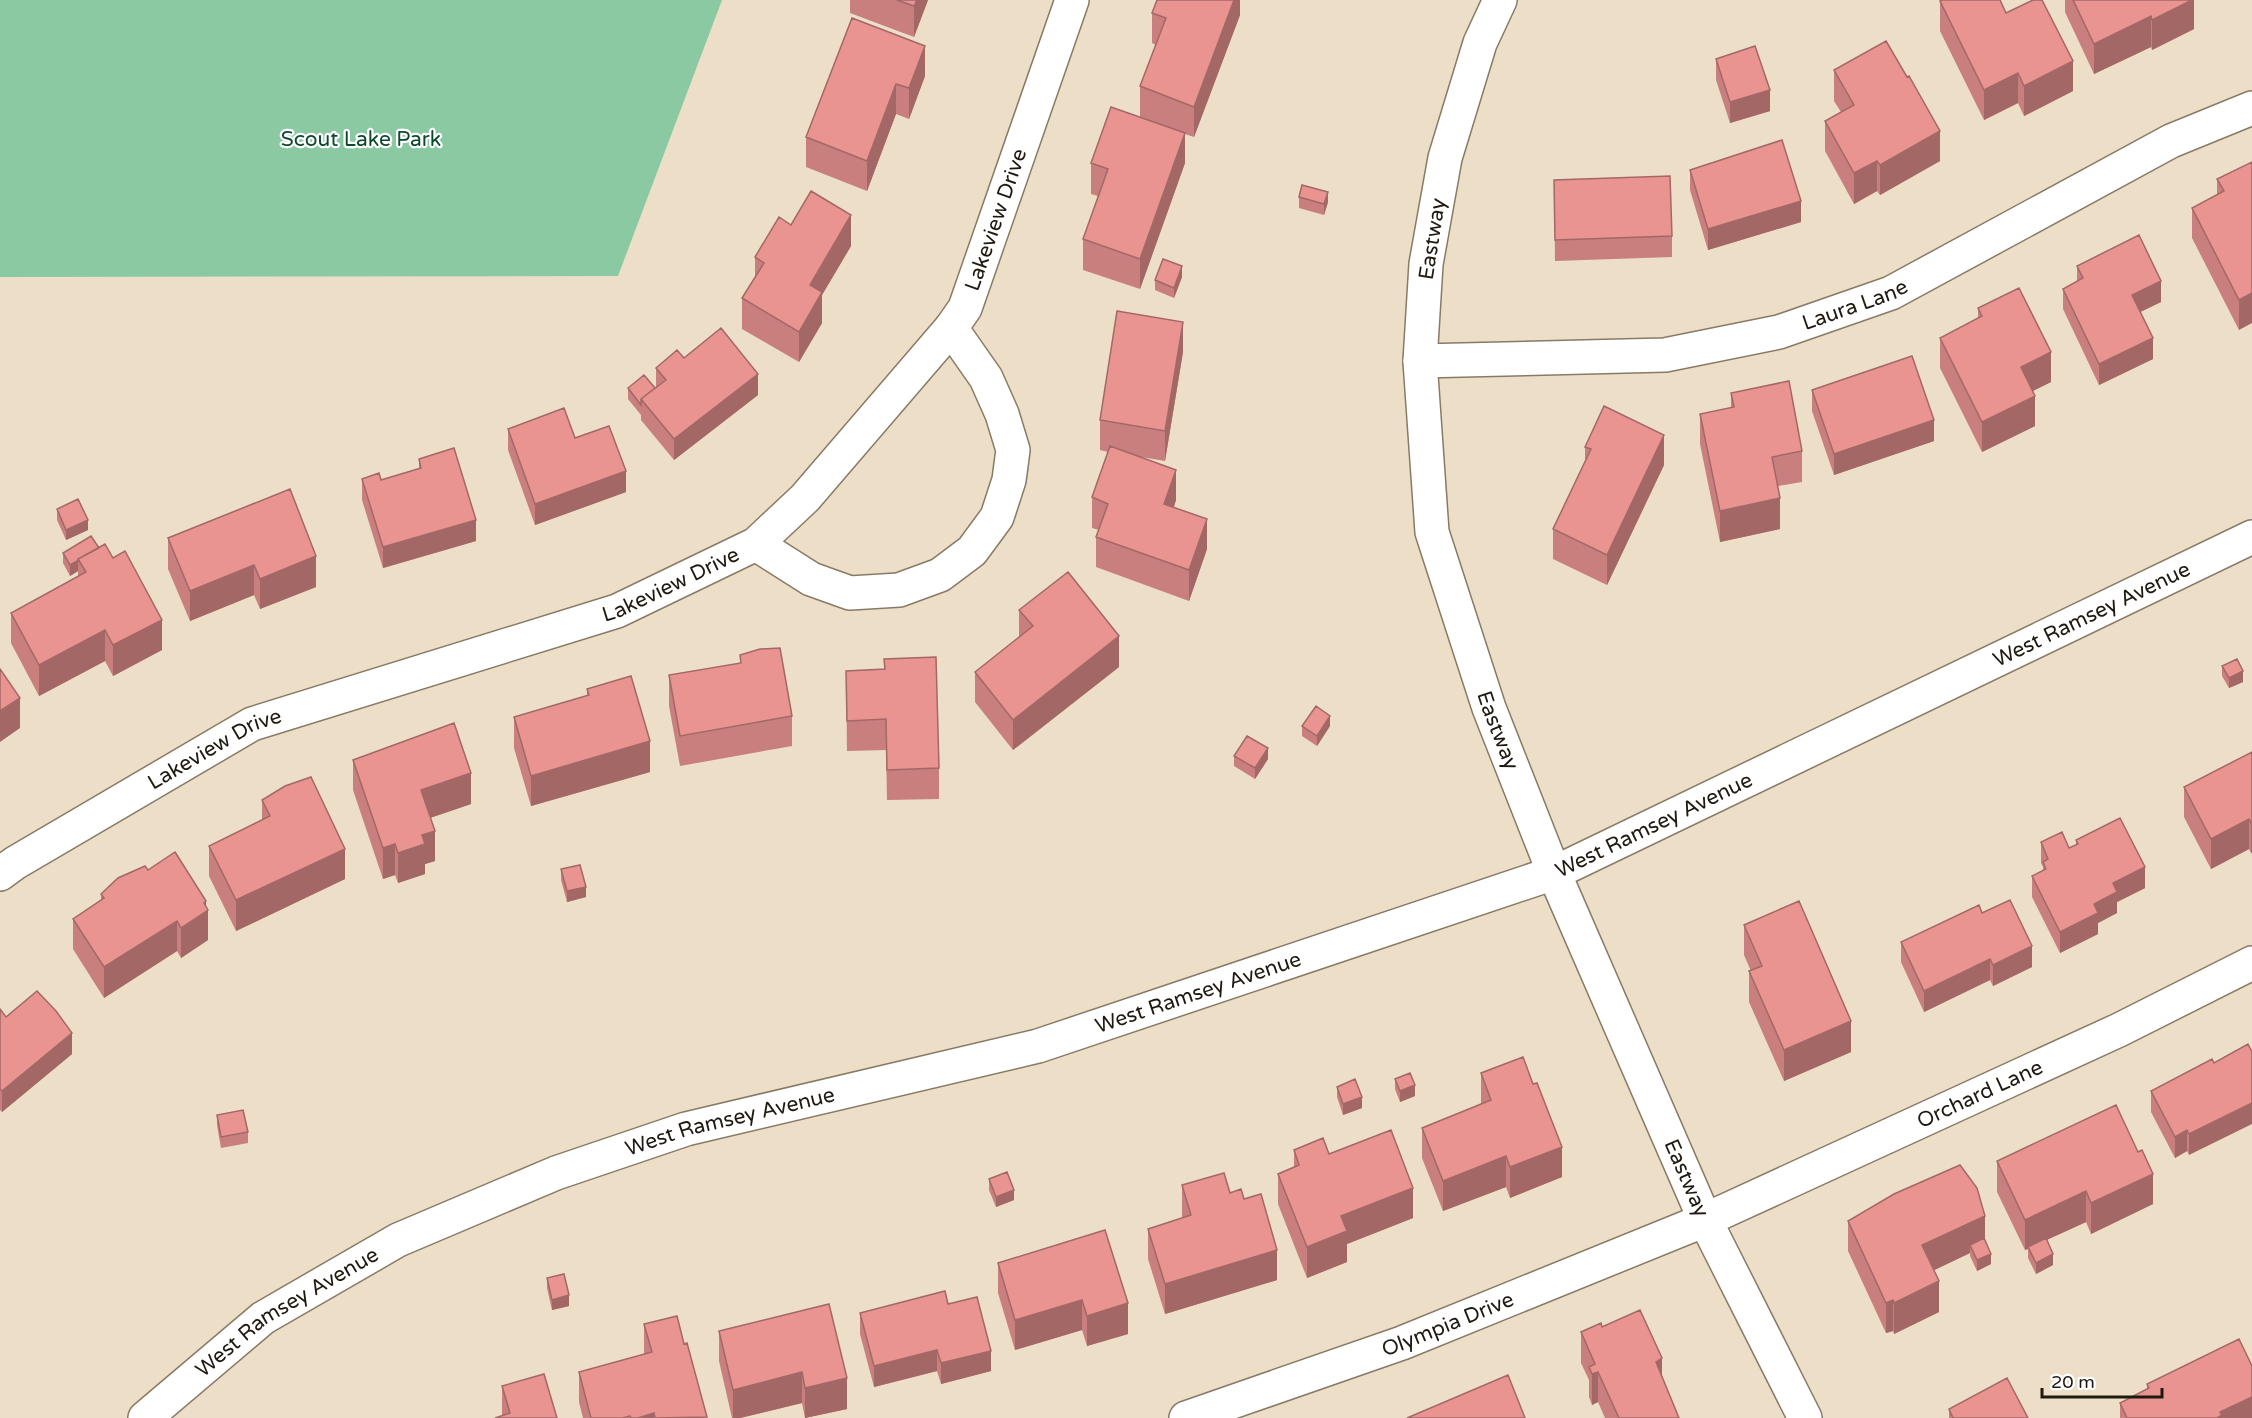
<svg xmlns="http://www.w3.org/2000/svg" width="2252" height="1418" font-family="'Varela Round',sans-serif">
<rect width="100%" height="100%" fill="#ecdec7"/>
<!-- green -->
<path fill="#8ac9a2" d="M0 0H722L618 276 0 277Z"/>
<g fill="none" stroke-linecap="round" stroke-linejoin="round">
<!-- minor casing -->
<g stroke="#887b66" stroke-width="36">
<g id="minor">
<path id="s1" d="M1500 0 1480 43 1445 158 1426 264 1420 361 1432 532 1489 708 1554 873 1705 1220 1805 1418"/>
<path id="s2" d="M1420 361 1665 355 1779 332 1891 293 2171 141 2252 108"/>
<path d="M756 544 811 579 850 593 899 590 940 575 972 551 997 517 1009 480 1013 450 1002 414 986 378 951 328"/>
<path id="s3" d="M0 874 15 863 252 724 617 611 756 544 805 498 951 328 965 308 1072 0"/>
<path id="s4" d="M145 1418 263 1318 398 1240 556 1173 686 1129 1038 1046 1554 873 2252 537"/>
<path id="s5" d="M1186 1418 1402 1343 1705 1220 2119 1030 2252 963"/>
</g>
</g>
<!-- minor -->
<use href="#minor" stroke="#fff" stroke-width="33"/>
</g>
<!-- wall -->
<path fill="#c87f7d" d="M850 0H928L914 37 850 13Z
M1240 0V15L1194 137 1185 134V163L1140 289 1083 270V239L1098 196 1091 194V163L1140 117V86L1156 45 1152 43V13Z
M2065 0H2194V29L2152 50 2151 47 2094 74 2065 12Z
M1940 1 2006 13 2073 91 2024 116 2018 103 1984 120 1940 31Z
M852 18 925 76 909 119 896 114 867 191 806 167V137Z
M1716 59 1770 111 1730 123 1716 80Z
M1834 70 1940 161 1880 195 1877 191 1854 204 1825 151V121L1841 112 1834 101Z
M2252 162 2239 330 2192 238V208L2217 195V179Z
M1690 170 1801 222 1708 250 1690 190Z
M1554 180 1672 236V257L1555 261Z
M1299 197 1328 202 1324 215 1299 208Z
M791 225 851 246 822 295V323L799 362 742 329V298L755 278V257Z
M2077 266 2161 302 2140 312 2153 359 2099 385 2063 309V289L2077 281Z
M1182 277 1174 298 1155 290V280Z
M1978 308 2051 382 2032 391 2035 426 1982 452 1940 368V338L1978 318Z
M1183 352 1165 461 1141 457 1176 500 1174 507 1207 549 1189 601 1096 567V537L1099 530 1092 528V497L1108 452 1100 450V420Z
M684 358 758 395 674 460 641 420V415L628 399V388H655L656 387V368Z
M1812 390 1934 441 1834 475 1812 411Z
M1731 393 1802 451V482L1778 486 1780 529 1720 542 1700 444V414L1731 408Z
M508 429 575 438 626 492 535 525 508 450Z
M1585 447 1664 465 1607 585 1553 559V529L1585 462Z
M419 459 476 541 383 568 362 500V479L381 480 419 469Z
M290 489 316 587 260 609 254 595 190 621 168 569V538Z
M57 509 88 530 66 540 57 520Z
M91 536 162 650 113 676 105 661 39 696 11 643V613L78 576V571L70 576 63 563V553Z
M1019 610 1119 667 1013 750 975 702V672L1019 637Z
M740 655 792 716V746L680 766 669 706V675L740 663Z
M884 659 939 768V799L887 800 886 750 847 751 846 671 884 669Z
M2222 666 2243 682 2229 688 2222 676Z
M587 689 650 772 531 806 514 748V717L587 696Z
M1302 726H1330L1317 746 1302 736Z
M2252 752V853H2251L2249 849 2211 869 2184 817V787Z
M1234 756 1268 759 1255 779 1234 766Z
M353 760 471 804 430 818 435 861 425 864V874L398 883 395 875 383 879 353 790Z
M262 800 345 879 236 931 209 876V846L262 820Z
M2076 840 2145 888 2117 902V913L2098 923V934L2060 953 2032 897V876L2043 871V867L2041 863V842L2069 848 2076 845Z
M561 869 586 897 567 902 561 880Z
M148 870 206 908 208 940 181 958 177 951 104 998 73 949V919L101 900V894Z
M1982 913 2032 967 1993 986 1990 980 1924 1012 1901 962V942Z
M1744 925 1851 1052 1784 1081 1749 1002V971H1751L1744 955Z
M0 1009 6 1017 72 1054 2 1112 0 1110Z
M2212 1059 2189 1155 2187 1151 2175 1158 2151 1112V1091Z
M1481 1073 1562 1177 1510 1198 1506 1187 1443 1211 1422 1158V1128L1481 1104Z
M1395 1079 1415 1096 1400 1102 1395 1089Z
M1337 1087 1362 1108 1343 1115 1337 1097Z
M217 1115 248 1132V1143L221 1148 217 1125Z
M1294 1150 1329 1154 1413 1218 1347 1244V1262L1307 1278 1278 1204V1174L1294 1168Z
M1997 1161 2153 1204 2091 1234 2086 1222 2046 1240 2053 1265 2036 1274 2028 1258V1249L2025 1250 1997 1192Z
M989 1179 1014 1200 996 1207 989 1190Z
M1182 1185 1230 1193 1244 1199 1277 1280 1165 1314 1148 1259V1229L1182 1218Z
M1848 1221 1985 1240 1991 1264 1977 1271 1970 1256V1253L1934 1270 1939 1312 1894 1334 1893 1331 1886 1333 1848 1251Z
M998 1263 1128 1303V1334L1087 1346 1082 1330 1015 1350 998 1293Z
M547 1278 569 1306 552 1310 547 1288Z
M829 1304 847 1409 805 1418 802 1403 740 1418H732L719 1361V1331Z
M948 1304 991 1371 941 1384 937 1371 874 1387 860 1334V1313Z
M644 1324 684 1344 707 1418H583L579 1402V1372L644 1354Z
M1602 1327 1662 1377 1679 1418H1605L1598 1402 1592 1405 1589 1397V1380L1581 1363V1332Z
M2147 1384 2252 1418H2120V1403L2147 1389Z
M502 1386 557 1418 502 1416Z
M1949 1409 2028 1418H1949Z"/>
<!-- shaded-wall -->
<path fill="#a36866" d="M917 0H928L914 37V6Z
M1234 0H1240V15L1194 137V107Z
M2192 0H2194V29L2152 50V20Z
M2151 16V47L2094 74V44Z
M925 46V76L909 119V88Z
M2073 61V91L2024 116V86Z
M2018 73V103L1984 120V90Z
M896 84V114L867 191V161Z
M1770 90V111L1730 123V102Z
M1940 131V161L1880 195V165Z
M1185 133V163L1140 289V259Z
M1877 161V191L1854 204V173Z
M1328 192V202L1324 215V204Z
M1801 201V222L1708 250V229Z
M851 215V246L822 295V323L799 362V332L810 285Z
M1182 266V277L1174 298V288Z
M2161 281V302L2132 316V295Z
M2252 293V323L2239 330V300Z
M1183 322V352L1165 461V431Z
M2153 338V359L2099 385V364Z
M2051 352V382L2021 397V367Z
M758 374V395L674 460V439Z
M2035 396V426L1982 452V422Z
M1934 420V441L1834 475V454Z
M1664 435V465L1607 585V555Z
M1176 470V500L1164 534V504Z
M626 471V492L535 525V504Z
M1780 498V529L1720 542V511Z
M1207 519V549L1189 601V570Z
M88 520V530L66 540V530Z
M476 520V541L383 568V547Z
M316 556V587L260 609V579Z
M78 560V571L70 576V565Z
M254 565V595L190 621V591Z
M162 620V650L113 676V645Z
M105 630V661L39 696V665Z
M1119 636V667L1013 750V720Z
M2243 671V682L2229 688V678Z
M20 698V728L0 742V711Z
M1330 716V726L1317 746V736Z
M650 741V772L531 806V776Z
M1268 748V759L1255 779V768Z
M471 773V804L421 821V790Z
M2249 819V849L2211 869V839Z
M2251 823H2252V853H2251Z
M435 831V861L425 864V874L398 883V853L422 835Z
M395 844V875L383 879V848Z
M345 849V879L236 931V900Z
M2145 867V888L2117 902V913L2098 923V934L2060 953V932L2094 904 2113 883Z
M586 887V897L567 902V891Z
M206 901V911L208 910V940L181 958V928Z
M177 921V951L104 998V967Z
M2032 946V967L1993 986V965Z
M1990 959V980L1924 1012V991Z
M1851 1021V1052L1784 1081V1050Z
M72 1033V1054L2 1112V1091Z
M1415 1085V1096L1400 1102V1091Z
M1362 1097V1108L1343 1115V1104Z
M2252 1103V1124L2189 1155V1134Z
M2187 1130V1151L2175 1158V1137Z
M1562 1147V1177L1510 1198V1167Z
M1506 1156V1187L1443 1211V1181Z
M2153 1174V1204L2091 1234V1203Z
M1413 1188V1218L1347 1244V1262L1307 1278V1247L1341 1216Z
M1014 1190V1200L996 1207V1197Z
M2086 1191V1222L2025 1250V1220Z
M1985 1216V1246L1970 1245V1253L1922 1276V1245Z
M1277 1250V1280L1165 1314V1284Z
M1991 1254V1264L1977 1271V1260Z
M2053 1254V1265L2036 1274V1263Z
M1939 1281V1312L1894 1334V1303Z
M569 1295V1306L552 1310V1300Z
M1082 1300V1330L1015 1350V1320Z
M1893 1300V1331L1886 1333V1303Z
M1128 1303V1334L1087 1346V1316Z
M937 1350V1371L874 1387V1366Z
M991 1351V1371L941 1384V1363Z
M1662 1358V1389L1656 1362Z
M802 1372V1403L740 1418H733V1390Z
M1598 1372V1402L1592 1405V1374Z
M847 1378V1409L805 1418V1388Z
M2252 1397V1418H2217L2220 1412Z
M654 1413V1418H638Z"/>
<!-- building -->
<path fill="#e99491" stroke="#a36866" stroke-width="1.5" d="M897 0H917L914 6Z
M1157 0H1234L1194 107 1140 86 1166 18 1152 13Z
M1942 0H2000L2006 13 2033 0H2042L2073 61 2024 86 2018 73 1984 90 1940 1Z
M2073 0H2192L2152 20 2151 16 2094 44Z
M852 18 925 46 909 88 896 84 867 161 806 137Z
M1886 41 1907 77 1909 76 1940 131 1880 165 1877 161 1854 173 1825 121 1854 105 1834 70Z
M1755 46 1770 90 1730 102 1716 59Z
M1111 107 1185 133 1140 259 1083 239 1108 169 1091 163Z
M1782 140 1801 201 1708 229 1690 170Z
M2252 162V293L2239 300 2192 208 2224 191 2217 179Z
M1670 176 1672 236 1555 240 1554 180Z
M1302 185 1328 192 1324 204 1299 197Z
M811 191 851 215 810 285 822 292 799 332 742 298 764 263 755 257 779 217 791 225Z
M2139 235 2161 281 2132 295 2153 338 2099 364 2063 289 2083 278 2077 266Z
M1163 259 1182 266 1174 288 1155 280Z
M2019 288 2051 352 2021 367 2035 396 1982 422 1940 338 1982 316 1978 308Z
M1117 311 1183 322 1165 431 1100 420Z
M721 328 758 374 674 439 641 399 666 380 656 368 677 350 684 358Z
M1912 356 1934 420 1834 454 1812 390Z
M644 375 655 388 641 399V405L628 388Z
M1789 381 1802 451 1772 457 1780 498 1720 511 1700 414 1734 407 1731 393Z
M1604 406 1664 435 1607 555 1553 529 1591 449 1585 447Z
M564 408 575 438 609 426 626 471 535 504 508 429Z
M1110 446 1176 470 1164 504 1207 519 1189 570 1096 537 1108 504 1092 497Z
M454 448 476 520 383 547 362 479 379 473 381 480 421 468 419 459Z
M290 489 316 556 260 579 254 565 190 591 168 538Z
M78 499 88 520 66 530 57 509Z
M91 536 99 548 78 559 79 560 70 565 63 553Z
M105 544 113 558 125 551 162 620 113 645 105 630 39 665 11 613 86 572 78 559Z
M1068 572 1119 636 1013 720 975 672 1033 626 1019 610Z
M780 648 792 716 680 736 669 675 741 663 740 655 760 649Z
M936 657 939 768 887 770 886 719 847 721 846 671 885 669 884 659Z
M2237 659 2243 671 2229 678 2222 666Z
M0 669 20 698 0 711Z
M631 676 650 741 531 776 514 717 589 695 587 689Z
M1316 706 1330 716 1317 736 1302 726Z
M454 723 471 773 421 790 435 831 422 835 425 844 398 853 395 844 383 848 353 760Z
M1247 736 1268 748 1255 768 1234 756Z
M2252 752V823H2251L2249 819 2211 839 2184 787Z
M311 777 345 849 236 900 209 846 270 816 262 800 285 786Z
M2120 818 2145 867 2113 883 2117 892 2094 904 2098 913 2060 932 2032 876 2046 869 2043 862 2048 859 2041 842 2062 832 2069 848 2078 844 2076 840Z
M175 852 206 901 204 903 208 910 181 928 177 921 104 967 73 919 104 898 101 894 118 878 145 866 148 870Z
M580 865 586 887 567 891 561 869Z
M2010 900 2032 946 1993 965 1990 959 1924 991 1901 942 1979 905 1982 913Z
M1799 901 1851 1021 1784 1050 1749 971 1762 966 1744 925Z
M37 991 56 1011 72 1033 2 1091 0 1089V1009L6 1017Z
M2248 1044 2252 1052V1103L2189 1134 2187 1130 2175 1137 2151 1091 2212 1059 2214 1063Z
M1523 1057 1533 1084 1537 1083 1562 1147 1510 1167 1506 1156 1443 1181 1422 1128 1491 1100 1481 1073Z
M1410 1073 1415 1085 1400 1091 1395 1079Z
M1355 1079 1362 1097 1343 1104 1337 1087Z
M2116 1105 2138 1152 2142 1150 2153 1174 2091 1203 2086 1191 2025 1220 1997 1161Z
M243 1110 248 1132 221 1137 217 1115Z
M1391 1130 1413 1188 1341 1216 1347 1231 1307 1247 1278 1174 1299 1165 1294 1150 1323 1138 1329 1154Z
M1960 1165 1977 1188 1985 1216 1922 1245 1939 1281 1894 1303 1893 1300 1886 1303 1848 1221 1894 1194Z
M1007 1172 1014 1190 996 1197 989 1179Z
M1224 1173 1230 1193 1241 1189 1244 1199 1261 1194 1277 1250 1165 1284 1148 1229 1191 1215 1182 1185Z
M1105 1230 1128 1303 1087 1316 1082 1300 1015 1320 998 1263Z
M1984 1238 1991 1254 1977 1260 1970 1245Z
M2046 1238 2053 1254 2036 1263 2028 1247Z
M564 1274 569 1295 552 1300 547 1278Z
M945 1291 948 1304 977 1297 991 1351 941 1363 937 1350 874 1366 860 1313Z
M829 1304 847 1378 805 1388 802 1372 733 1390 719 1331Z
M1640 1310 1662 1358 1656 1362 1679 1418H1619L1598 1372 1592 1374 1589 1367 1595 1364 1581 1332 1601 1323 1602 1327Z
M677 1316 684 1344 687 1343 707 1417 655 1418 654 1413 638 1418H631L630 1416 623 1418H591L579 1372 652 1352 644 1324Z
M2239 1339 2252 1366V1397L2220 1412 2222 1415 2217 1418H2127L2120 1403 2149 1388 2147 1384Z
M544 1374 557 1418H495L510 1413 502 1386Z
M1508 1375 1525 1418H1407Z
M2007 1378 2028 1418H1953L1949 1409Z"/>
<g text-anchor="middle" stroke-width="4.5" stroke-linejoin="round" paint-order="stroke">
<!-- park labels -->
<g font-size="21" fill="#0c492c" stroke="#fff">
<text x="361" y="146">Scout Lake Park</text>
</g>
<!-- street labels -->
<g font-size="21" fill="#1f1a11" stroke="#fff">
<text dy="7" stroke="none"><textPath href="#s3" startOffset="1239">Lakeview Drive</textPath></text>
<text transform="translate(1432 239) rotate(-81)" y="7">Eastway</text>
<text dy="7" stroke="none"><textPath href="#s2" startOffset="442">Laura Lane</textPath></text>
<text dy="7" stroke="none"><textPath href="#s3" startOffset="735">Lakeview Drive</textPath></text>
<text dy="7" stroke="none"><textPath href="#s4" startOffset="2122">West Ramsey Avenue</textPath></text>
<text dy="7" stroke="none"><textPath href="#s1" startOffset="753">Eastway</textPath></text>
<text dy="7" stroke="none"><textPath href="#s3" startOffset="249">Lakeview Drive</textPath></text>
<text dy="7" stroke="none"><textPath href="#s4" startOffset="1636">West Ramsey Avenue</textPath></text>
<text dy="7" stroke="none"><textPath href="#s4" startOffset="1150">West Ramsey Avenue</textPath></text>
<text dy="7" stroke="none"><textPath href="#s5" startOffset="858">Orchard Lane</textPath></text>
<text dy="7" stroke="none"><textPath href="#s4" startOffset="664">West Ramsey Avenue</textPath></text>
<text dy="7" stroke="none"><textPath href="#s1" startOffset="1239">Eastway</textPath></text>
<text dy="7" stroke="none"><textPath href="#s4" startOffset="178">West Ramsey Avenue</textPath></text>
<text dy="7" stroke="none"><textPath href="#s5" startOffset="278">Olympia Drive</textPath></text>
</g>
</g>
<!-- scale -->
<path d="M2042 1388v9h120v-9" fill="none" stroke="#1f1a11" stroke-width="3"/>
<text x="2051" y="1388" font-size="18" fill="#1f1a11" stroke="#ffffff" stroke-width="4.5" paint-order="stroke">20 m</text>
</svg>
